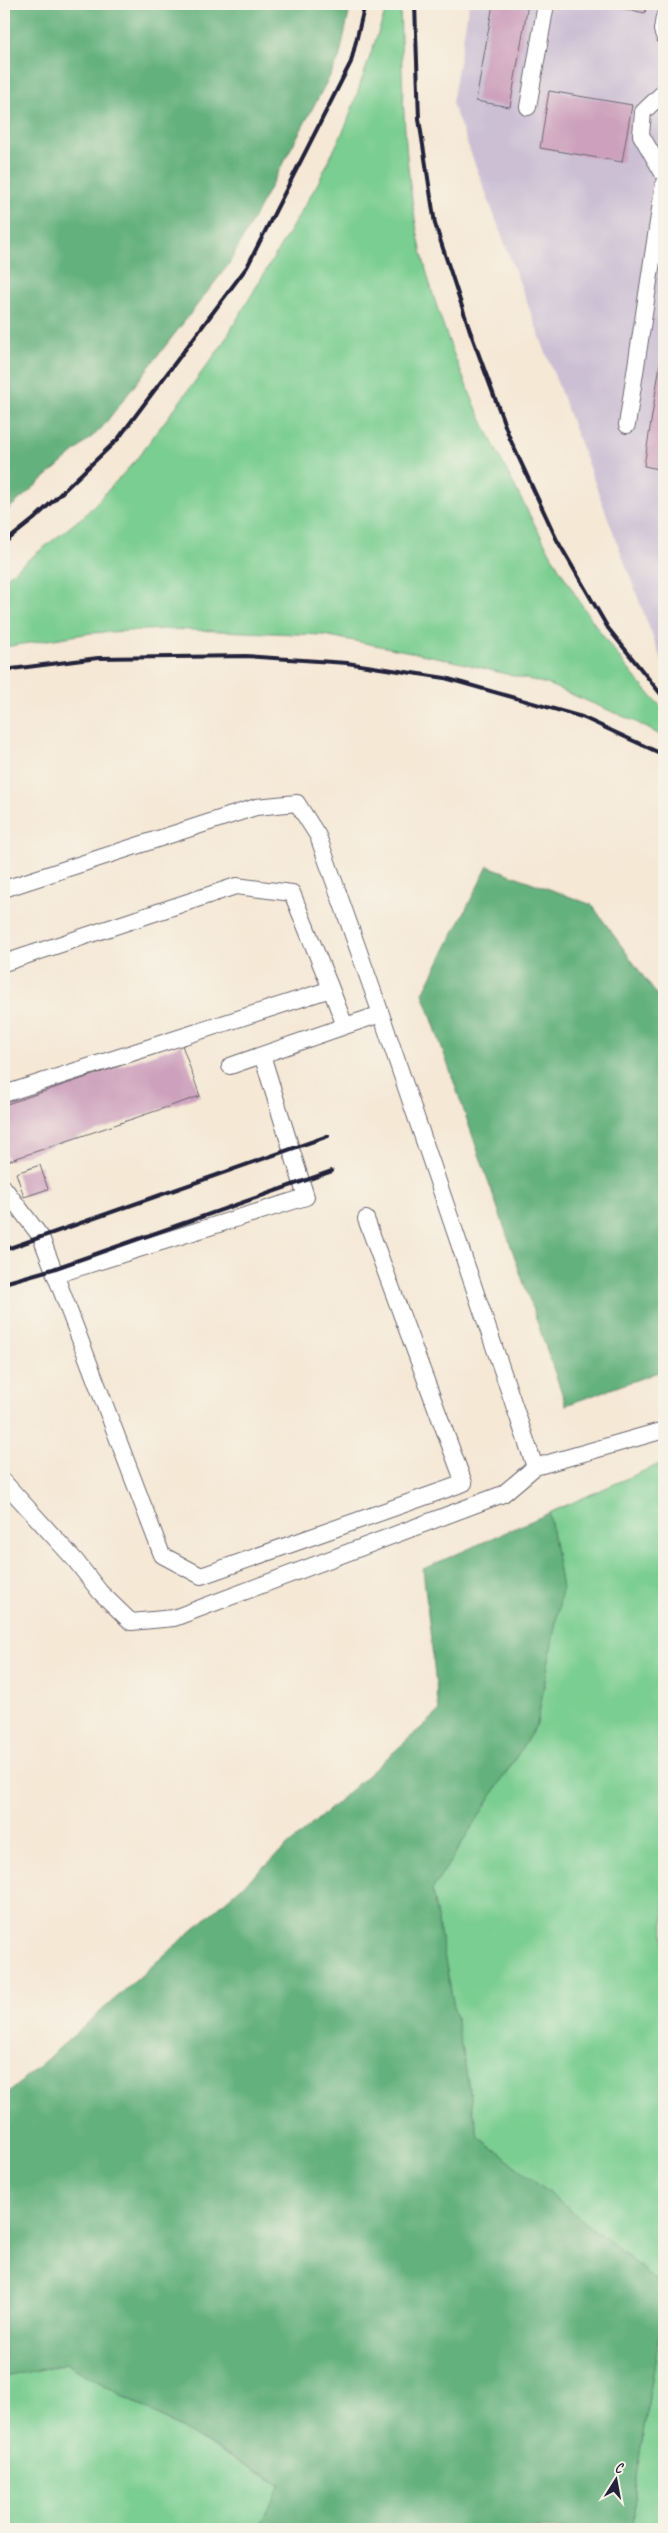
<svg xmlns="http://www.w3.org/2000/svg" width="668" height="2533" font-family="Caveat,sans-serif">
<rect width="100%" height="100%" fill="#f7f3e8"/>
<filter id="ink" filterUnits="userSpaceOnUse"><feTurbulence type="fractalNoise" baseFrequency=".02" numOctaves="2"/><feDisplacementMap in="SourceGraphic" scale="10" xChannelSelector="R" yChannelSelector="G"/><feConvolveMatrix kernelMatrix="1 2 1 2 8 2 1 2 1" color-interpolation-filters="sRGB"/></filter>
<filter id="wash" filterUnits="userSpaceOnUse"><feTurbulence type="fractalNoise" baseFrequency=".0096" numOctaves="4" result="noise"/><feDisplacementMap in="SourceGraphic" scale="20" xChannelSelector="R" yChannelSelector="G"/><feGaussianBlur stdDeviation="1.12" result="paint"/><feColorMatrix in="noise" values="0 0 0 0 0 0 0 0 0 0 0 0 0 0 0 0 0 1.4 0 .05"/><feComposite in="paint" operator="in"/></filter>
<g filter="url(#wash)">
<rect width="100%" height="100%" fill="#f5e8d5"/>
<!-- industrial -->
<path fill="#ccbfd4" d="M469 4H664V667L452 103Z"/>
<!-- green -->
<path fill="#7ace91" stroke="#4e7866" d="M388 4H400C403 93 403 183 426 270 446 344 477 414 512 481 555 566 598 640 664 710V737L634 721 547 684 441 658 324 635 164 629 91 633 4 647V579L85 515 135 461 220 348 318 183 347 123Z
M664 1462V2286L478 2136 432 1890 537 1724 562 1589 549 1513Z
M664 2306V2529H633L636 2477Z
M67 2364 280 2485 259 2529H4V2377Z"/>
<!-- forest -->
<path fill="#63b17b" stroke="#426a5b" d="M4 4H351L339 59 229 264 100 430 4 513Z
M488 866 592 905 664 1005V1370L566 1405 423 993Z
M549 1513 562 1589 537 1724 432 1890 478 2136 664 2286V2306L636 2477 633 2529H259L280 2484 67 2364 4 2377V2097L439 1712 423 1569Z"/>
<g id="blocks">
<!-- building -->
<path fill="#cda1bd" d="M493 4H528L510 107 476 101Z
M602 4H647L645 13Z
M549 91 632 105 622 162 540 148Z
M663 346H664V470L644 466Z
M182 1045 200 1096 8 1161 4 1148V1105Z
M40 1165 48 1189 24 1197 16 1173Z"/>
</g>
</g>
<g filter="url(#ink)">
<use href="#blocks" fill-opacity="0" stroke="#6c6771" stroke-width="1"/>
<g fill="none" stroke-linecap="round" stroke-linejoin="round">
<!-- service casing -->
<g stroke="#6c6771" stroke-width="18">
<path id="service" d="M664 17 662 30 664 36
M664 92 643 112 641 135 664 175
M528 107 546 4
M627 425 664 183
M4 889 256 807 297 803 318 836 381 1014 535 1467
M4 963 236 886 292 893 331 989
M230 1066 345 1026
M4 1094 331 989 345 1026 381 1014
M4 1188 41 1237 162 1555 201 1576 464 1483 366 1219
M55 1275 306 1197 262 1055
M4 1482 75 1560 100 1592 131 1622 174 1618 503 1494 535 1467 664 1430"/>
</g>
<!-- service -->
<use href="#service" stroke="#fff" stroke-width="16"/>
<!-- rail -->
<path stroke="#22223b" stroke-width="4" d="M415 4 419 119 435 224 470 331 510 439 557 540 608 628 664 698
M4 543 34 519 118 439 247 267 351 62 365 4
M4 670 98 658 246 656 347 663 445 678 582 717 664 755
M4 1250 328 1136
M4 1283 53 1269 332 1171"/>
</g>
</g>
<!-- margin -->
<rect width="668" height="2533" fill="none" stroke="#f7f3e8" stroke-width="20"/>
<!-- north arrow -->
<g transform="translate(616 2480) rotate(11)" stroke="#f7f3e8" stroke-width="4" paint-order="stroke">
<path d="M0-4L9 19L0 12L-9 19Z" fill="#22223b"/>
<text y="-8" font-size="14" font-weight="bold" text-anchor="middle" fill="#22223b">С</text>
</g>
</svg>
